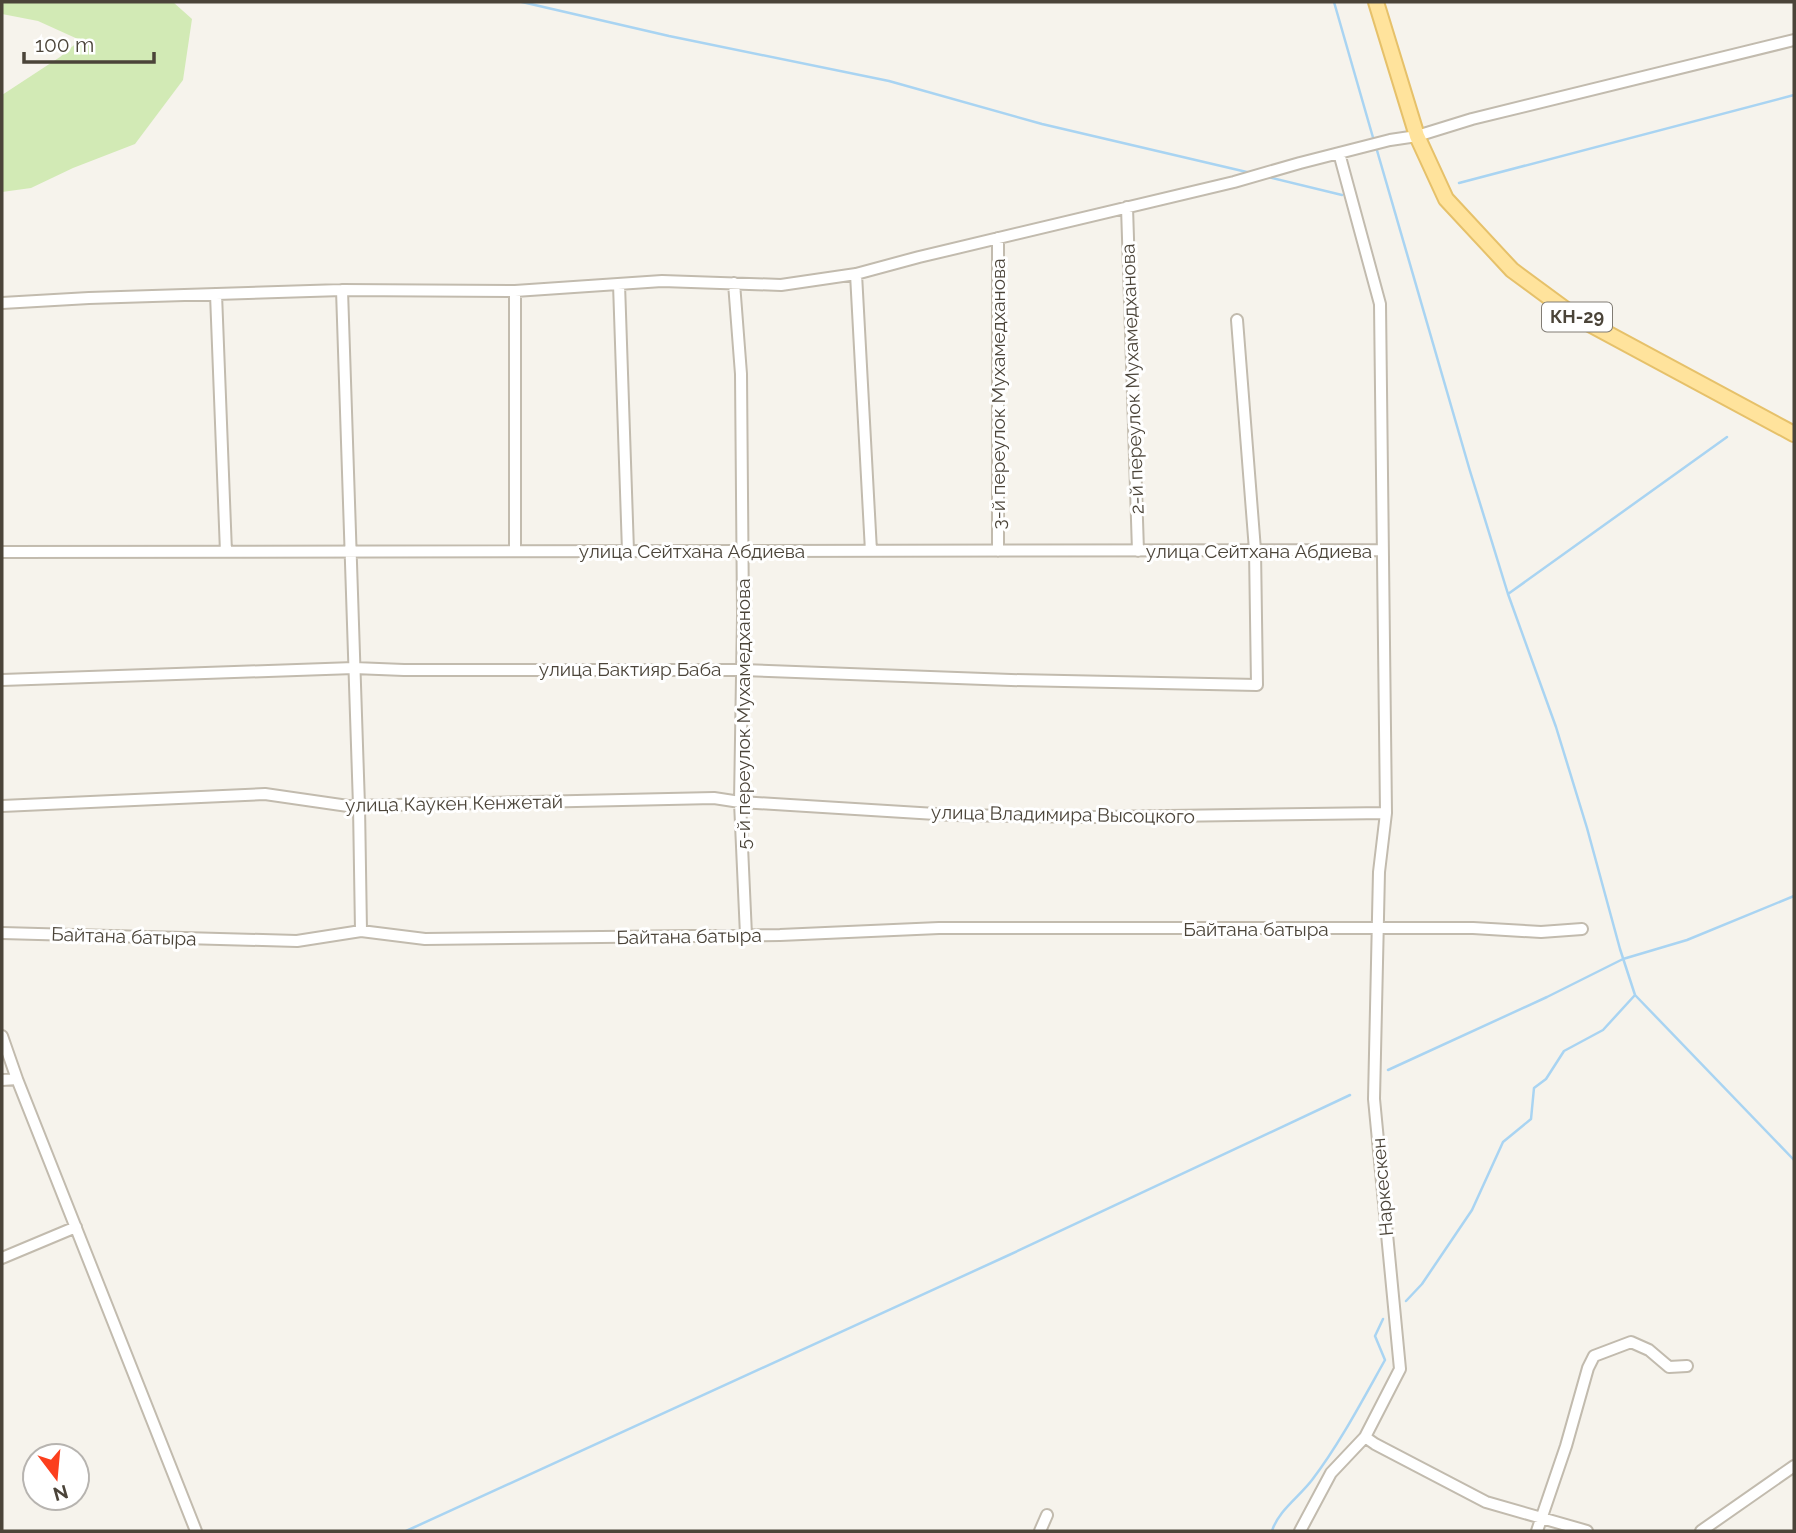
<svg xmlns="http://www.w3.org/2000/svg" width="1796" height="1533" font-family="Raleway,sans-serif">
<rect width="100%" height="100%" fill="#f6f3ec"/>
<!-- green -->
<path fill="#d2eab5" d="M2 2H173L192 19 183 80 135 144 73 168 31 188 2 192V95L60 57 80 40 38 21 2 14Z"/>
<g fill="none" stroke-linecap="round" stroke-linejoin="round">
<!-- stream -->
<path stroke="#a9d4f2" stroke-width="2.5" d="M522 2 669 36 889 81 1042 124 1251 173
M1334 2 1374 141
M1376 147 1470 471 1508 594 1556 727 1587 828 1620 949 1635 995 1794 1160
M1268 177 1342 195
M1459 183 1794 95
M1508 594 1727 437
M1388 1070 1547 997 1623 959 1687 940 1794 896
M1406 1301 1422 1284 1472 1210 1503 1142 1531 1119 1534 1088 1546 1079 1564 1051 1603 1030 1635 995
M406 1531 1009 1255 1350 1095
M1272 1531C1278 1511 1299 1497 1312 1480 1340 1443 1362 1401 1385 1360L1375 1336 1383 1319"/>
<!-- minor casing -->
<g stroke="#c2bbae" stroke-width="14">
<path id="minor" d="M1127 207 1138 551
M998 238V551
M856 274 871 551
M734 283 741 374 743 615 740 802 746 935
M619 284 628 551
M342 290 359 806 361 931
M515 291V551
M216 294 226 552
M2 303 89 298 342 290 515 291 662 281 781 285 856 274 919 257 1234 182 1300 163 1390 140 1417 136 1472 119 1794 40
M2 552 1382 550
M2 680 354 668 404 670H742L1011 680 1257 685 1255 550 1237 320
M2 806 265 794 348 806 714 798 740 802 952 815 1098 817 1386 813
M2 933 297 941 361 931 425 939 780 935 939 928H1473L1541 932 1582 929
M2 1036 17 1079
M2 1080 17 1079 196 1531
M2 1258 76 1227
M1365 1437 1375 1444 1486 1502 1587 1531
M1040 1531 1047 1515
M1300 1531 1331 1473 1365 1437 1400 1369 1374 1099 1379 872 1386 813 1380 304 1339 153
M1537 1531 1566 1446 1588 1368 1594 1356 1631 1342 1649 1350 1669 1367 1687 1366
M1701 1531 1794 1466"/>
</g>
<!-- major casing -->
<g stroke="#e6c16a" stroke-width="18">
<path id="major" d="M1376 2 1417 136 1446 199 1512 270 1573 315 1794 434"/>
</g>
<!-- minor -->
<use href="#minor" stroke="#fff" stroke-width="10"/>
<!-- major -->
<use href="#major" stroke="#ffe39c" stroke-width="14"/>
</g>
<g text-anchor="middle" stroke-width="6" stroke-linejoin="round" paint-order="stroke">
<!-- shield labels -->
<rect fill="#fff" stroke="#817c74" stroke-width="2" x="1542" y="302.5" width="70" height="29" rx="5"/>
<g font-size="18" font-weight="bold" fill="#4b4439">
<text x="1577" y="323">КН-29</text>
</g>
<!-- street labels -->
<g font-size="19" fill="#4b4439" stroke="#fff">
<text transform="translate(1132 379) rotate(-92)" y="7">2-й переулок Мухамедханова</text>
<text transform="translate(998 394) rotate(-90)" y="7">3-й переулок Мухамедханова</text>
<text x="692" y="558">улица Сейтхана Абдиева</text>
<text x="1259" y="558">улица Сейтхана Абдиева</text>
<text x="630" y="676">улица Бактияр Баба</text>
<text transform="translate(743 714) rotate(-90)" y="7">5-й переулок Мухамедханова</text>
<text transform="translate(454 803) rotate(-1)" y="7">улица Каукен Кенжетай</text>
<text transform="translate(1063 814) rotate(1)" y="7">улица Владимира Высоцкого</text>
<text x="1256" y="936">Байтана батыра</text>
<text transform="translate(124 936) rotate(2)" y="7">Байтана батыра</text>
<text transform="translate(689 936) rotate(-1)" y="7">Байтана батыра</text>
<text transform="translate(1382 1187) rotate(-95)" y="7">Наркескен</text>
</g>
</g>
<!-- border -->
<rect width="1796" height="1533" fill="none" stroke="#4b4439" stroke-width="7"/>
<!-- north arrow -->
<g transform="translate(56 1477) rotate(164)"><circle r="33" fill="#ffffff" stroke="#b7b4b0" stroke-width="2"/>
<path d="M0-5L12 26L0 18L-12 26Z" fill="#fc3f1d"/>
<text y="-10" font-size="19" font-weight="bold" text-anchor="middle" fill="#4b4439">N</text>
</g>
<!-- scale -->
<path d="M24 52v10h130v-10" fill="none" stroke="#4b4439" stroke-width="3.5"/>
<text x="35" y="52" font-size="21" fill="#4b4439" stroke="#ffffff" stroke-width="5" paint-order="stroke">100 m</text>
</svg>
